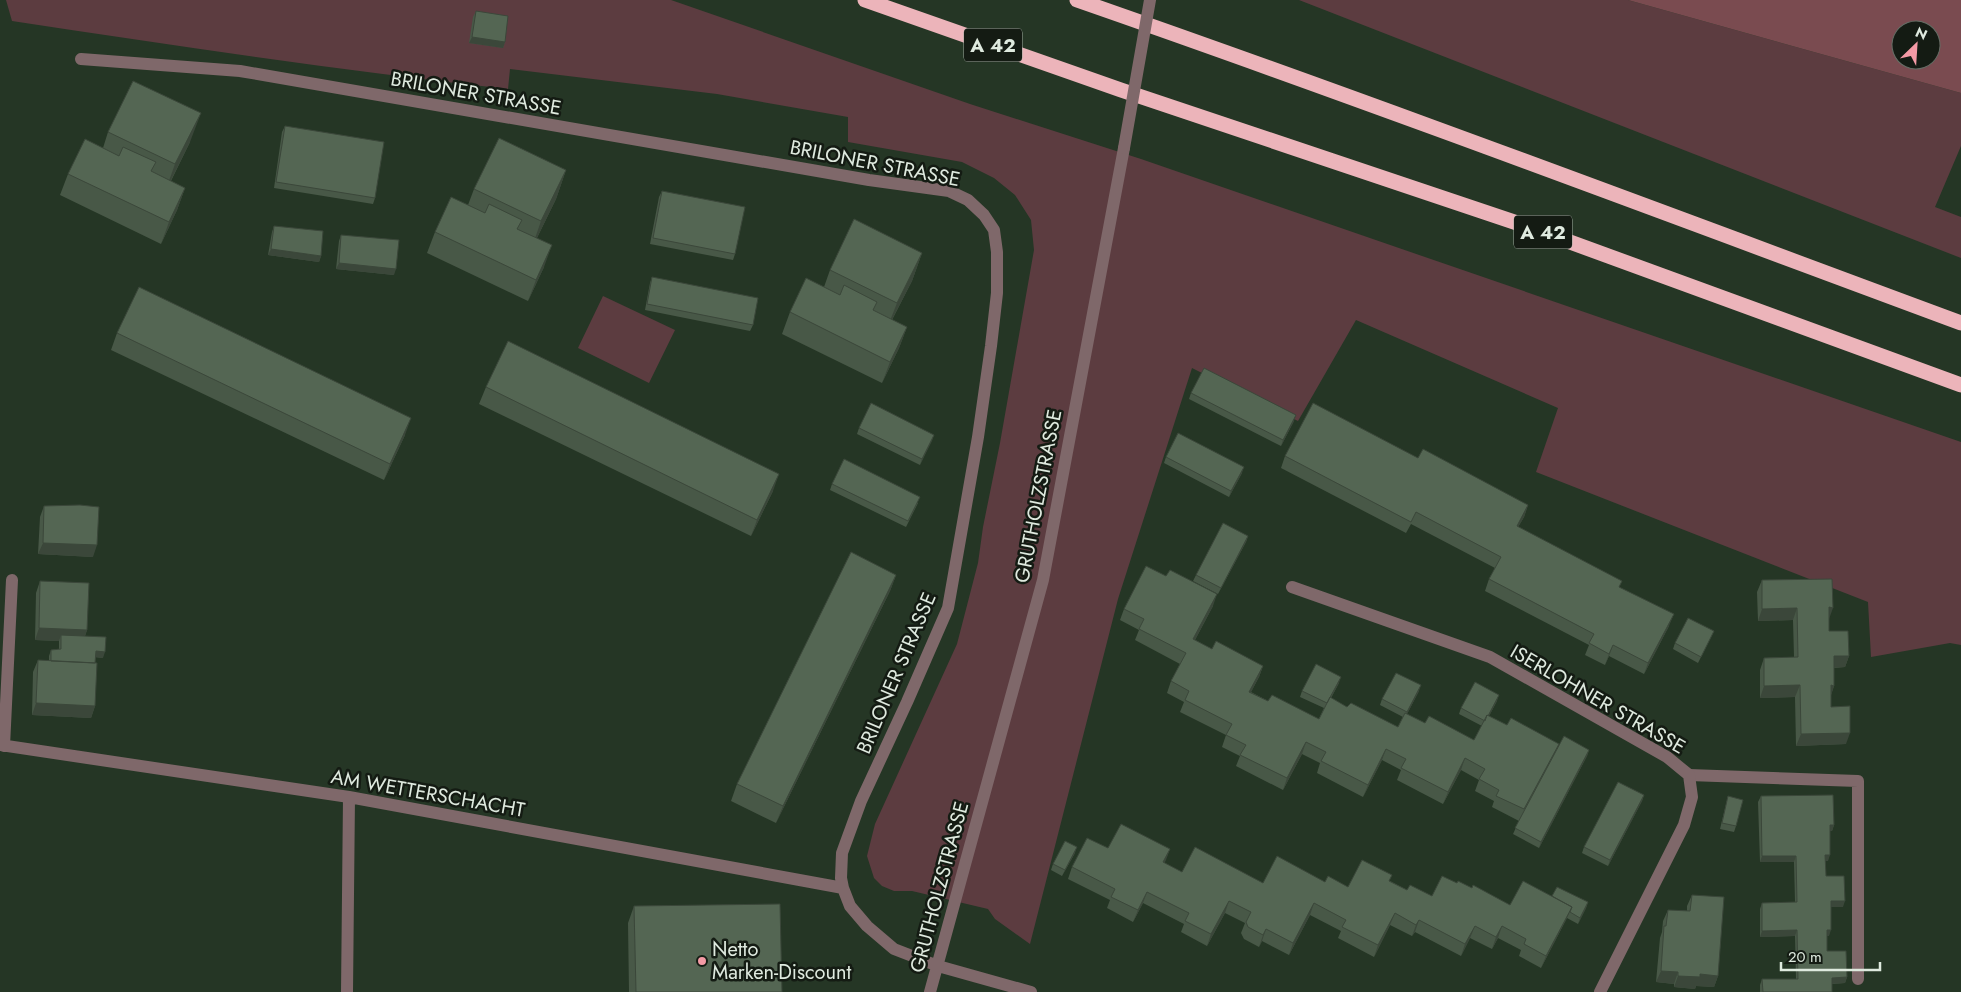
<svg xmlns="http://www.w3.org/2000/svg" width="1961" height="992" font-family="Jost,sans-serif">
<rect width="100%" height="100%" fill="#253625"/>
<!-- green -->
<path fill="#5c3c40" d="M6 0H671L970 104 1141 159 1961 442V645L1950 643 1871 657 1868 602 1536 472 1558 408 1356 320 1298 421 1192 368 1118 599 1030 944 995 919 988 909 912 891H894L882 886 874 878 867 856 875 824 957 644 978 563 983 527 1000 443 1034 250 1031 220 1015 195 994 178 962 162 848 142V117L717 94 510 69 508 89C342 71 177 46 12 21Z
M1299 0H1628L1961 93V146L1935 207 1961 217V258Z
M603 296 675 330 649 383 578 348Z"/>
<!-- forest -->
<path fill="#7a4b50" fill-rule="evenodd" d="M1628 0H1961V93ZM1901 30H1931V60H1901Z"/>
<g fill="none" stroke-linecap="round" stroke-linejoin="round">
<!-- lane -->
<path stroke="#7f686a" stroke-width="12" d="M1689 775 1858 781V979"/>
<!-- street -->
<path stroke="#7f686a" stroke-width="12" d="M81 59 240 71 869 180 949 191 968 200 984 215 994 230 997 252V293L991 346 978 437 948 608 907 702 861 801 842 853 841 878 843 888 850 906 867 926 894 949 938 966 1031 992
M1292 587 1490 657 1667 757 1689 775 1692 797 1684 825 1600 992
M0 745 349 797 843 888
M4 746 12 580
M347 992 349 797
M930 992 1043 580 1124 148"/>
<!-- highway -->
<path stroke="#ecb4ba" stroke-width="15" d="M865 0 1121 90 1529 227 1961 385
M1077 0C1373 103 1667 214 1961 323"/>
<!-- street-bridge -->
<path stroke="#7f686a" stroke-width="12" d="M1124 148 1150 0"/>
</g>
<!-- wall -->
<path fill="#485847" d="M476 11 505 42 503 48 469 43 473 17Z
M285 126 375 198 373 204 274 188 282 132Z
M108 132 190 142 171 181 185 188 177 210 161 244 60 195 68 174 103 148Z
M566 170 556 199 537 238 544 267 528 301 427 253 435 232 468 205 474 189Z
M662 191 735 254 733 260 650 244 659 197Z
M274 226 321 256 319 262 268 255 272 232Z
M341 235 394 275 336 269 339 241Z
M922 253 912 281 892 320 907 327 899 348 882 383 782 334 790 312 824 287 830 270Z
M652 277 753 325 750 331 645 310 650 283Z
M117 333 405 435 384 480 111 350Z
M486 387 773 491 751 536 479 404Z
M1191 393 1294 421 1281 446 1189 399Z
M859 428 934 435 920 465 857 434Z
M1285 456 1418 458 1528 505 1524 517 1518 527 1620 588 1669 626 1644 674 1609 656 1605 665 1585 655 1589 645 1485 591 1489 579 1495 568 1411 524 1406 533 1281 468Z
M1166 457 1242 473 1229 497 1164 463Z
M832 484 918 503 906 527 830 490Z
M44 506 93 557 38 554 40 517Z
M1248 536 1246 542 1218 594 1193 581 1196 575Z
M896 575 890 591 776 823 731 801 737 784Z
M1762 580 1829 618V631L1849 656 1845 667 1834 668V686L1831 695V707L1846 744 1796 746 1795 697 1760 698V670L1764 658 1794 657 1793 620 1758 621 1757 592Z
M40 581 87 630 85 636 103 658 95 657V706L91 718 32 715 33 672 38 660 49 661V656L51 650 59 649V641L35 640 36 593Z
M1213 606 1195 640 1212 649 1263 666 1259 677 1251 692 1268 701 1319 719 1324 708 1300 697 1302 691 1339 683 1331 698 1347 707 1398 727 1403 717 1380 705 1382 699 1419 691 1407 714 1425 723 1474 740 1482 726 1459 714 1461 708 1497 701 1489 716 1507 725 1559 744 1557 749 1589 750 1587 756 1539 848 1513 834 1519 821 1492 807 1494 801 1475 791 1479 780 1461 770 1443 804 1397 780 1401 770 1382 760 1363 797 1317 773 1320 763 1302 754 1283 790 1236 766 1240 756 1222 747 1226 735 1180 712 1184 702 1167 693 1171 681 1180 664 1135 640 1139 630 1120 620 1124 609Z
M1714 631 1698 663 1673 649 1675 643Z
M1644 795 1642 801 1608 866 1582 853 1584 847Z
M1728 796 1736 826 1734 832 1720 829Z
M1761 796 1834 825 1832 831H1830L1828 861H1825L1826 876 1843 907H1831L1829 936H1827V951L1847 977 1845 983 1832 984V992H1760V985L1762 979H1796L1795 936 1760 937V909L1762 903 1795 902 1794 862H1760L1758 802Z
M1108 848 1170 849 1164 863 1182 872 1263 883 1325 882 1348 887 1390 881 1407 890 1432 896 1457 883 1472 888 1510 905 1552 896 1588 902 1586 908 1578 924 1567 918 1541 968 1519 956 1521 950 1498 938 1492 949 1470 938 1461 956 1415 932 1412 936 1390 925 1374 957 1338 938 1341 931 1310 915 1289 955 1262 941 1259 947 1244 939 1241 933 1245 923 1225 913 1207 946 1181 932 1184 924 1143 903 1133 922 1107 908 1110 900 1068 879 1072 867Z
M1075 853 1062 876 1051 870 1053 864Z
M1692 895 1718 976 1714 987 1696 986 1695 989 1674 987V984L1656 982 1660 938 1662 932 1663 921 1668 910 1687 911V906Z
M634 906 782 992H629L628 923Z"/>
<!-- shaded-wall -->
<path fill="#3b473a" d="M472 37 505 42 503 48 469 43Z
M201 113 190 142 165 192 175 164Z
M566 170 556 199 531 250 541 221Z
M185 188 177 210 161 244 169 222Z
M552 245 544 267 528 301 536 280Z
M271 249 321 256 319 262 268 255Z
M922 253 912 281 886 331 897 303Z
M339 263 396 269 394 275 336 269Z
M907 327 899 348 882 383 890 362Z
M1296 415 1294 421 1281 446 1283 440Z
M411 418 405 435 384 480 390 464Z
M934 435 932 441 920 465 922 459Z
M1244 467 1242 473 1229 497 1231 491Z
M779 474 773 491 751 536 757 520Z
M1528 505 1524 517 1512 538 1517 526Z
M1248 536 1246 542 1218 594 1221 588Z
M43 543 97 545 93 557 38 554Z
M896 575 890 591 776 823 783 806Z
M1217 594 1213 606 1189 651 1193 639Z
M1829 607 1833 608 1829 619Z
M1797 608 1793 620 1758 621 1762 609Z
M1674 614 1669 626 1644 674 1648 663Z
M39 628 87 630 83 642 61 635 59 641 35 640Z
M1613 645 1609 656 1605 665 1609 654Z
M96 651 105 652 103 658 94 657Z
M1834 656H1849L1845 667 1830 668Z
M1263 666 1259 677 1245 703 1249 692Z
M1341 677 1339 683 1325 709Z
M1421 685 1419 691 1405 718 1407 712Z
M1800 685 1795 697 1760 698 1764 686Z
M1831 685 1834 686 1830 698Z
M1499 695 1497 701 1483 727 1485 721Z
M36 703 95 706 91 718 32 715Z
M1850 733 1846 744 1796 746 1801 734Z
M1306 742 1302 754 1283 790 1287 778Z
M1386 749 1382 760 1363 797 1368 785Z
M1589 750 1587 756 1539 848 1541 842Z
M1465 758 1461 770 1443 804 1448 792Z
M1644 795 1642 801 1608 866 1610 860Z
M1830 825H1834L1832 831H1828Z
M1077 847 1075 853 1062 876 1065 870Z
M1170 849 1166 860 1159 874 1163 862Z
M1825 855H1830L1828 861H1823Z
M1762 856H1796L1794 862H1760Z
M1147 892 1143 903 1133 922 1138 910Z
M1229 901 1225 913 1207 946 1211 934Z
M1831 901H1845L1843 907H1828Z
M1588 902 1586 908 1578 924 1580 918Z
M1314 903 1310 915 1289 955 1293 943Z
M1572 907 1567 918 1541 968 1546 956Z
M1395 913 1390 925 1374 957 1378 945Z
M1419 920 1415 932 1412 936 1416 925Z
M1475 926 1470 938 1461 956 1465 944Z
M1502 926 1498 938 1492 949 1496 937Z
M1266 929 1262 941 1259 947 1263 935Z
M1797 930 1795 936 1760 937 1762 931Z
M1827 930H1831L1829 936H1825Z
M1661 971 1678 972 1674 984 1656 982Z
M1700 974 1718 976 1714 987 1696 986 1695 989 1674 987 1678 976Z
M1847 977 1845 983 1830 984 1832 978Z"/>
<!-- building -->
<path fill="#546653" stroke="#3b473a" d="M476 11 508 16 505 42 472 37Z
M133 81 201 113 175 164 108 132Z
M285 126 384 142 375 198 276 182Z
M499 138 566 170 541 221 474 189Z
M85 139 119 156 123 147 156 162 151 171 185 188 169 222 68 174Z
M662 191 745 207 735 254 653 238Z
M451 197 485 213 489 204 522 220 517 229 552 245 536 280 435 232Z
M854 219 922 253 897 303 830 270Z
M274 226 323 231 321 256 271 249Z
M341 235 399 240 396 269 339 263Z
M652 277 758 298 753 325 647 304Z
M806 278 840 295 844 285 877 302 873 310 907 327 890 362 790 312Z
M139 287 411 418 390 464 117 333Z
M508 341 779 474 757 520 486 387Z
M1204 368 1296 415 1283 440 1191 393Z
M871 403 934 435 922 459 859 428Z
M1313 403 1418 458 1423 449 1528 505 1517 526 1622 581 1619 587 1674 614 1648 663 1613 645 1609 654 1589 643 1594 634 1489 579 1501 557 1416 512 1411 522 1285 456Z
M1178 433 1244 467 1231 491 1166 457Z
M844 459 920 497 908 521 832 484Z
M80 505 99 507 97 545 43 543 44 506Z
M1223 523 1248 536 1221 588 1196 575Z
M851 552 896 575 783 806 737 784Z
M1146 566 1166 576 1170 570 1217 594 1193 639 1212 649 1216 641 1263 666 1249 692 1268 701 1272 695 1319 719 1330 697 1347 707 1351 703 1398 727 1405 713 1425 723 1429 716 1474 740 1487 715 1507 725 1511 718 1559 744 1524 809 1496 796 1499 790 1479 779 1485 769 1465 758 1448 792 1401 768 1406 759 1386 749 1368 785 1321 761 1326 752 1306 742 1287 778 1240 755 1246 745 1226 735 1232 724 1185 700 1189 691 1171 681 1186 653 1139 629 1144 619 1124 609Z
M1832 579 1833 608 1829 607V631H1848L1849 656H1834V686L1831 685V707L1850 706V733L1801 734 1800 685 1764 686V658L1798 657 1797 608 1762 609V580Z
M40 581 89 583 87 630 39 628Z
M1688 618 1714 631 1701 657 1675 643Z
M61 635 106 637 105 652 96 651 95 663 51 661V650L61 649Z
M38 660 97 663 95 706 36 703Z
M1316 664 1341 677 1327 703 1302 691Z
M1396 673 1421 685 1407 712 1382 699Z
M1475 682 1499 695 1488 716 1487 715 1485 721 1461 708Z
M1564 736 1589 750 1541 842 1515 828Z
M1618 782 1644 795 1610 860 1584 847Z
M1833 795 1834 825H1830V855H1825L1826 876H1844L1845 901H1831V930H1827V951H1846L1847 977 1832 978V992H1763L1762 979H1798L1797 930 1762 931V903L1797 902 1796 856H1762L1761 796Z
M1728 796 1743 800 1736 826 1722 823Z
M1121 824 1170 849 1163 862 1182 872 1195 847 1263 883 1277 856 1325 882 1328 876 1348 887 1362 860 1392 875 1389 881 1407 890 1410 885 1432 896 1442 876 1457 883 1458 881 1472 888 1473 885 1510 905 1523 881 1572 907 1546 956 1524 944 1526 939 1502 926 1496 937 1475 926 1465 944 1419 920 1416 925 1395 913 1378 945 1342 927 1346 920 1314 903 1293 943 1266 929 1263 935 1248 927 1246 922 1251 912 1229 901 1211 934 1185 921 1189 913 1147 892 1138 910 1111 897 1115 889 1072 867 1087 838 1108 848Z
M1065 841 1077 847 1065 870 1053 864Z
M1557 887 1588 902 1580 918 1570 912 1572 907 1552 896Z
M1692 895 1724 897 1718 976 1700 974V977L1678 976V972L1661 971 1664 926H1666L1668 910 1690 911Z
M780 904 782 992H636L634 906Z"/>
<!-- markers -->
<circle fill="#f49aa5" stroke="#141b13" stroke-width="2" cx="702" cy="961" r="5"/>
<g text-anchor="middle" stroke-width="5" stroke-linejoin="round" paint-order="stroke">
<!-- shield labels -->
<g fill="#141b13" stroke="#a2aca2" stroke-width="1">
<rect x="964" y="28.5" width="58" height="33" rx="4"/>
<rect x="1514" y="215.5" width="58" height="33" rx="4"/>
</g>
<g font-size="19" font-weight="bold" fill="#dfeadf">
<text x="993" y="52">A 42</text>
<text x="1543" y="239">A 42</text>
</g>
<!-- street labels -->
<g font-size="20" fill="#dfeadf" stroke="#141b13">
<text transform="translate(476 93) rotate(10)" y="7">BRILONER STRASSE</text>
<text transform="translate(875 163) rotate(11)" y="7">BRILONER STRASSE</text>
<text transform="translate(1038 496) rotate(-79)" y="7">GRUTHOLZSTRASSE</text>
<text transform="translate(896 673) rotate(-67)" y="7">BRILONER STRASSE</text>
<text transform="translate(1598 699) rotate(30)" y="7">ISERLOHNER STRASSE</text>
<text transform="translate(428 793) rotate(10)" y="7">AM WETTERSCHACHT</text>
<text transform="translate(939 887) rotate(-75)" y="7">GRUTHOLZSTRASSE</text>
</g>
<!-- poi labels -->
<g font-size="20" fill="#dfeadf" stroke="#141b13" text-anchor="start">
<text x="712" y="956">Netto<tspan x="712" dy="23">Marken-Discount</tspan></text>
</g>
</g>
<!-- north arrow -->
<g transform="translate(1916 45) rotate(25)"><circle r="24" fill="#141b13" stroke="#656e65"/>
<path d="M0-4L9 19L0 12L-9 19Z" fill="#f49aa5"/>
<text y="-8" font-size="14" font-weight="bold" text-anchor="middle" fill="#dfeadf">N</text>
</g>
<!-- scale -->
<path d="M1781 962v8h99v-8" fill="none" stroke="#dfeadf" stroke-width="2.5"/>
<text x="1788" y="962" font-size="15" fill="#dfeadf" stroke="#141b13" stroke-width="4" paint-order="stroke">20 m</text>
</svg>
